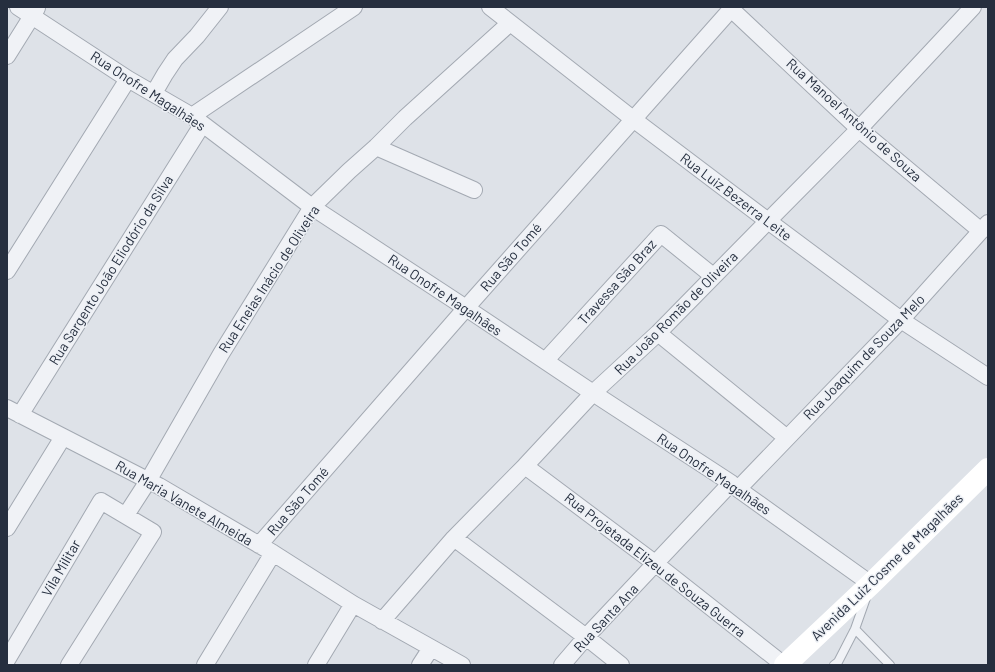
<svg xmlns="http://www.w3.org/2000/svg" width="995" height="672" font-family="Barlow,sans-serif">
<rect width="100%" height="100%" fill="#dee2e8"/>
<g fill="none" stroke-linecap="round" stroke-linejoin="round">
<!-- lane casing -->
<g stroke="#a3a9b2" stroke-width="10">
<path id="lane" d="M855 629 890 665
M834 665 838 662 855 629 866 598"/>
</g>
<!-- street casing -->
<g stroke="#a3a9b2" stroke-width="18">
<path id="street" d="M18 7 128 79 192 116 312 207 466 308 593 393 731 483 738 489 871 584
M490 7 633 119 768 221 901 320 988 377
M729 7 859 129 981 231
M7 56 37 8
M154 93 165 74 175 59 197 36 220 7
M192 116 354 7
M376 147 474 190
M7 271 128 79
M658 333 787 438
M545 361 661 234 713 276
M7 408 159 486 273 553 353 604 462 665
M20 415 202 125
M525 466 656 564 784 665
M738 489 901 320 988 223
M126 515 148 481 221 354 312 207 349 171 376 147 405 118 510 23
M7 528 63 437
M454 538 586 637 621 665
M259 545 466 308 733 7
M382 621 454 538 525 466 593 393 658 333 768 221 859 129 973 7
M7 660 101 501 153 532 69 665
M205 665 273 553
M316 665 353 604
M420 665 431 648
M562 665 586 637 731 483"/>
</g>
<!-- lane -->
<use href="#lane" stroke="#f0f2f6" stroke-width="8"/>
<!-- street -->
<use href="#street" stroke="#f0f2f6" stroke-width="16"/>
<!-- secondary -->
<path stroke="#fff" stroke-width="22" d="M785 665 871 584 988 469"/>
</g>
<g text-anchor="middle" stroke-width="3" stroke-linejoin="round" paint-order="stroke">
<!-- street labels -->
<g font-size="14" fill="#262f3f" stroke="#edf0f5">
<text transform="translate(148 91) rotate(33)" y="5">Rua Onofre Magalhães</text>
<text transform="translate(854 120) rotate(42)" y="5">Rua Manoel Antônio de Souza</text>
<text transform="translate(736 197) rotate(37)" y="5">Rua Luiz Bezerra Leite</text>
<text transform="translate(511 257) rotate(-49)" y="5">Rua São Tomé</text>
<text transform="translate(111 270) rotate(-58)" y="5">Rua Sargento João Eliodório da Silva</text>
<text transform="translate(269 279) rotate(-57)" y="5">Rua Eneias Inácio de Oliveira</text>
<text transform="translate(617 282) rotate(-48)" y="5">Travessa São Braz</text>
<text transform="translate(445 295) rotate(34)" y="5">Rua Onofre Magalhães</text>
<text transform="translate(676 313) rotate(-45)" y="5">Rua João Romão de Oliveira</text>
<text transform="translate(864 357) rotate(-46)" y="5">Rua Joaquim de Souza Melo</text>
<text transform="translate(714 474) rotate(34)" y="5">Rua Onofre Magalhães</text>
<text transform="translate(298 501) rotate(-49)" y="5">Rua São Tomé</text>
<text transform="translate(184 503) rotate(30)" y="5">Rua Maria Vanete Almeida</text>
<text transform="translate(655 565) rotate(38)" y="5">Rua Projetada Elizeu de Souza Guerra</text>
<text transform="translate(887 567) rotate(-44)" y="5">Avenida Luiz Cosme de Magalhães</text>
<text transform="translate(61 568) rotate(-60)" y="5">Vila Militar</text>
<text transform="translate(606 618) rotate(-47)" y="5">Rua Santa Ana</text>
</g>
</g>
<!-- border -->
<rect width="995" height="672" fill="none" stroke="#262f3f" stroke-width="16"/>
</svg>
